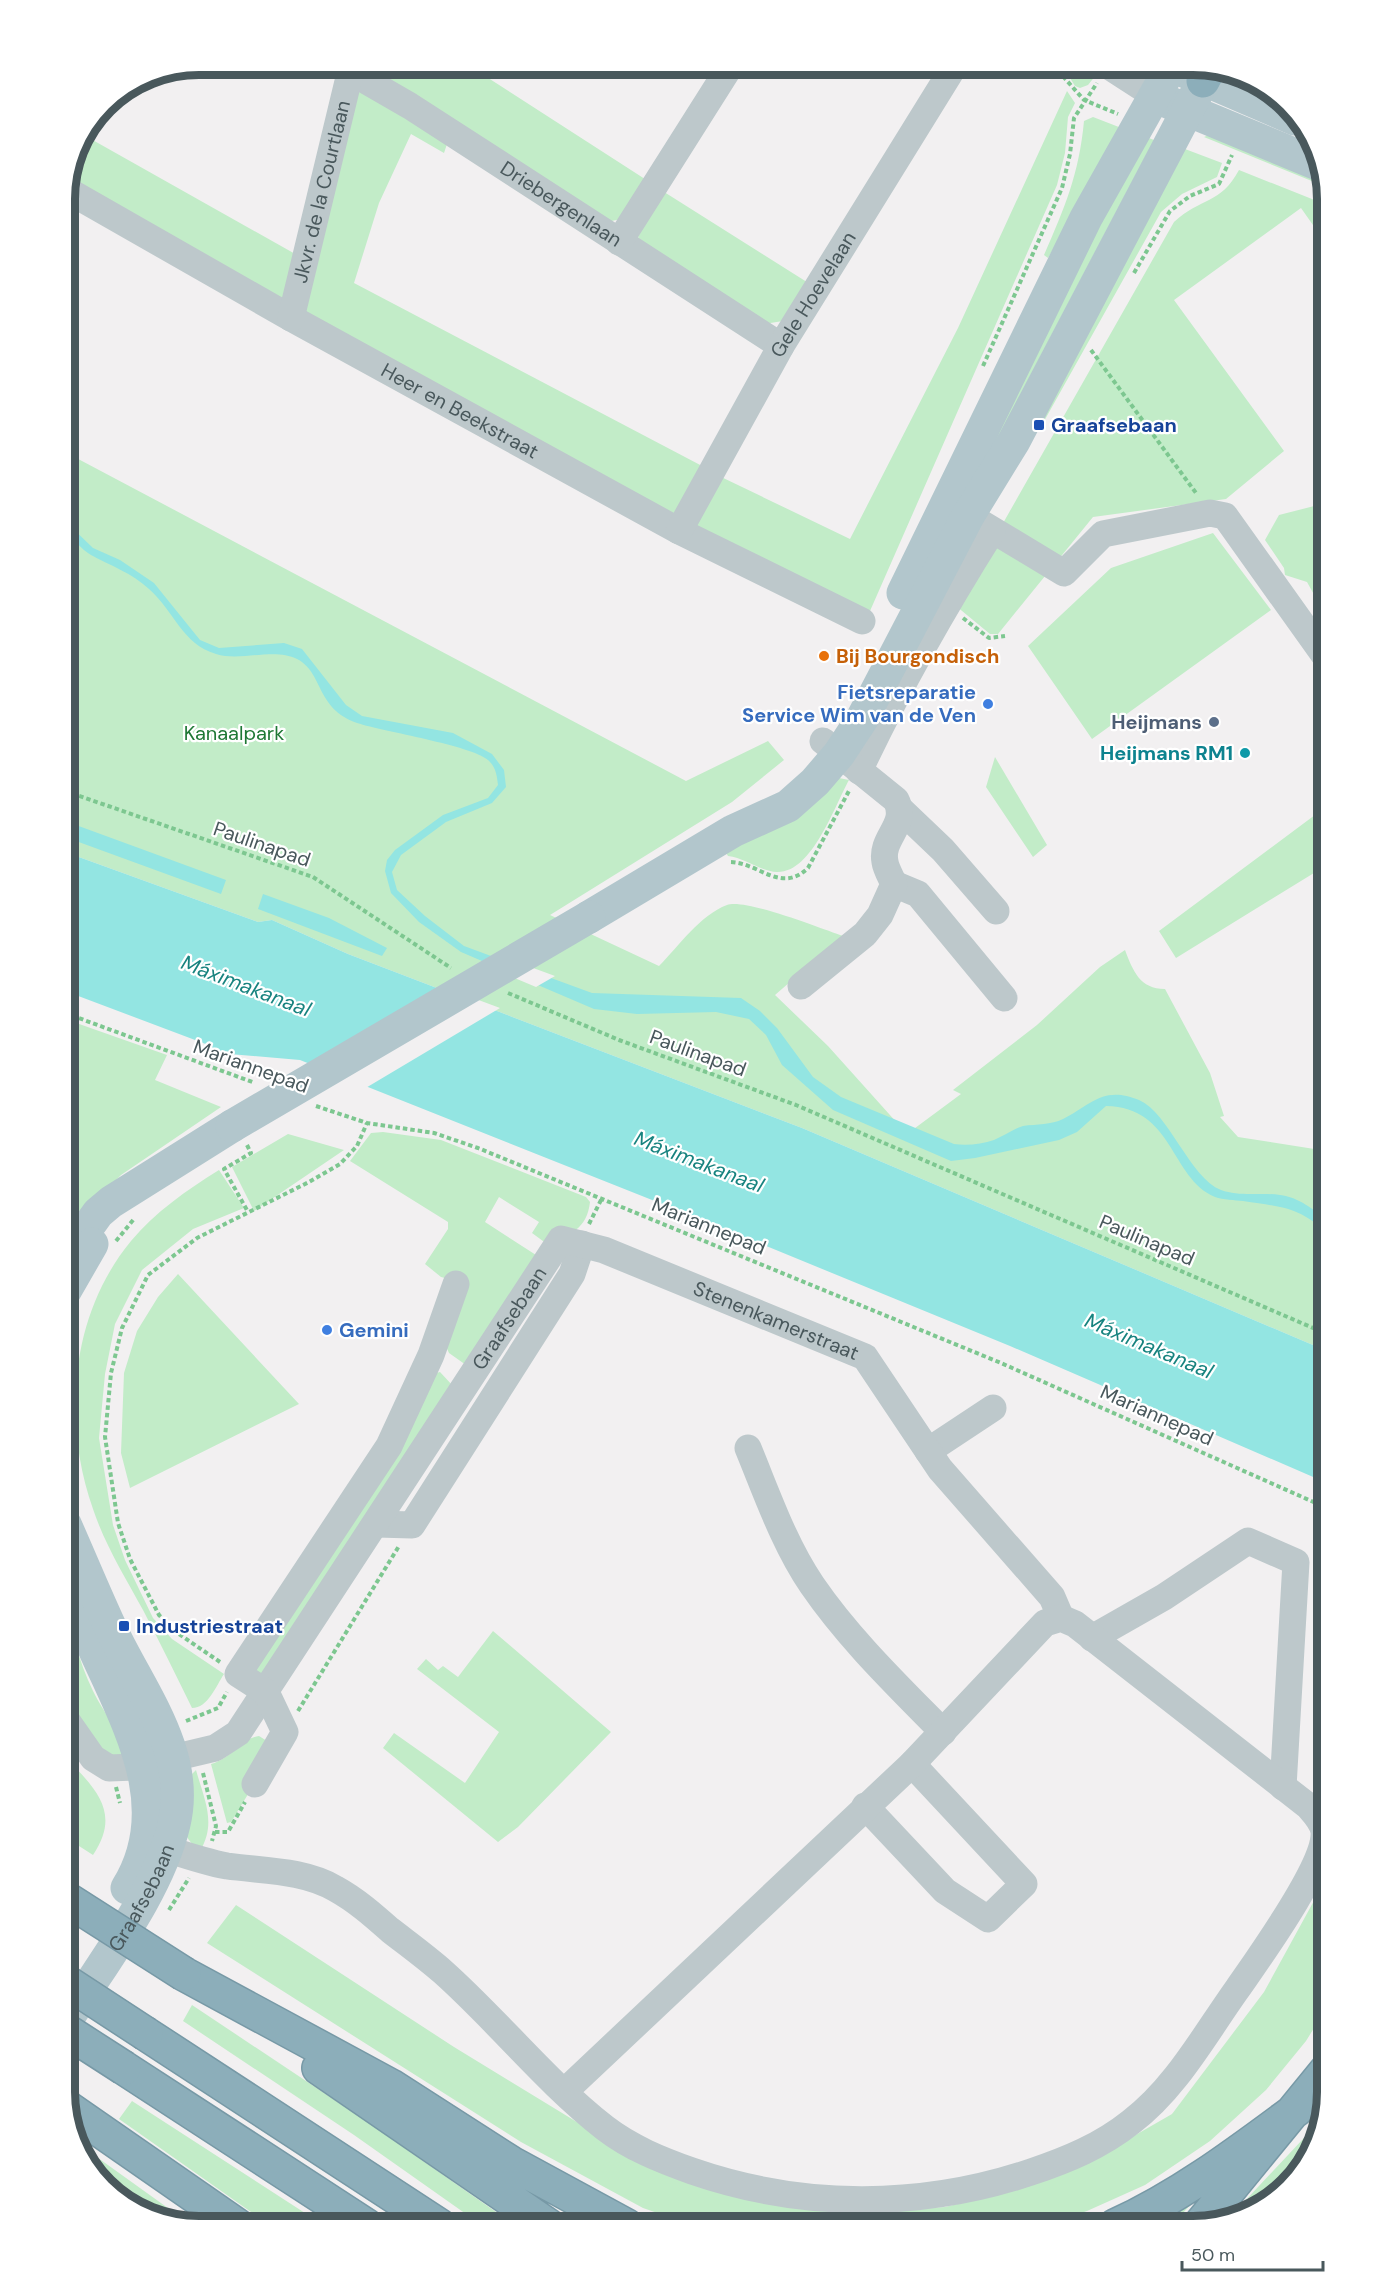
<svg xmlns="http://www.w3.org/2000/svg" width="1392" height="2291" font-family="'DM Sans',sans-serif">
<rect width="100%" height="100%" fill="#f2f0f1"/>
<!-- green -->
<path fill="#c2ecc8" d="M370 65H468L648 181 621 219 607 222 373 70Z
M1062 65H1084L1096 75 1088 85 1080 88 1075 86Z
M362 90 447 144 444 153 411 134 379 203 354 283 704 467 676 515 304 314 349 101Z
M1067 91 1075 103 1068 117 1065 153 1057 185 870 611 692 526 717 475 850 539 958 328Z
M1093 117 1124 129 1048 258 1044 255C1065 207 1079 174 1084 121Z
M82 134 297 255 284 299 66 185 78 140Z
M1211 134 1321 172 1324 186 1204 137Z
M1146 137 1154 140 1020 395 1004 438 993 441 1043 335Z
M1185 149 1222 163 1217 177 1182 194 1161 212 1043 423 1037 420Z
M1239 170 1327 205V245L1301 208 1174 300 1284 451 1226 499 1093 517 998 634H990L956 606 1174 222C1201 197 1220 205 1239 170Z
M661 190 810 284 783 321 764 324 646 250 638 237Z
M65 452 686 781 768 741 784 760 732 802 550 915 659 966C679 946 700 915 727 905 745 898 822 929 843 936L775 995 828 1046 907 1134 961 1094 953 1090 1037 1025 1100 967 1125 950C1133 971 1140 989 1165 989L1210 1073 1224 1116 1220 1117 1238 1137 1327 1151V1351L802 1128 348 954 272 920 258 922 65 852Z
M1326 503 1327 504V618L1307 582 1285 575 1284 568 1265 540 1279 515Z
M1213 533 1271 610 1092 739 1028 646 1111 568Z
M995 757 1047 845 1033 857 986 787Z
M839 778 849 780C834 807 812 873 777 872 760 871 745 858 728 856L725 851Z
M1327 806V865L1176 958 1159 931Z
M65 1019 167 1055 155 1080 221 1107 121 1175 90 1207 65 1241Z
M383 1132 441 1140 586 1197 590 1202C587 1229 570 1235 547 1244L532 1233 539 1222 499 1197 485 1222 536 1255 466 1365 449 1353 445 1344 464 1283 441 1277 425 1264 448 1229V1222L350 1161 371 1133Z
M288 1134 344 1150 254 1211 232 1167Z
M219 1170 244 1208 193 1229 142 1270 115 1324 105 1374 99 1438 113 1525 125 1560 153 1618 172 1639 224 1674C216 1686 208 1708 192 1708 176 1675 160 1643 143 1610 125 1577 105 1545 93 1509 62 1421 70 1315 131 1241 155 1212 187 1190 219 1170Z
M178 1274 299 1404 130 1488 121 1453 124 1373 137 1331 158 1297Z
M440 1372 453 1386 268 1678 252 1669 433 1374Z
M65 1596C71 1629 78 1660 93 1691 103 1712 119 1730 126 1752L112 1762 65 1710V1692L69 1683 65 1672Z
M493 1631 611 1732 518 1827 498 1842 383 1748 394 1733 465 1783 499 1732 417 1669 426 1659 438 1670 443 1666 458 1677Z
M259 1736 267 1741 250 1791 231 1822 227 1823 211 1764C231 1759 242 1738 259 1736Z
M65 1757C95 1788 122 1812 93 1855L65 1837Z
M196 1770C204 1799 217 1823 200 1851 174 1832 184 1809 186 1780Z
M1327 1877V2007L1306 2041 1266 2090 1210 2141 1145 2185 1087 2211 1043 2226H695L643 2208 521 2142 207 1943 236 1905 454 2047 649 2166 856 2213 945 2207 1019 2189 1106 2152 1172 2114 1264 1992Z
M192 2005 366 2121 516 2226H483L354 2135 183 2021Z
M132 2101 325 2226H271L119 2119Z
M1318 2123 1305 2166 1252 2213 1229 2218Z
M80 2145 193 2226 124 2204 78 2151Z
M1204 2190 1171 2226H1142Z"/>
<!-- water -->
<path fill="#93e5e2" d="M65 521 93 548 120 560 154 583 200 640 219 648 284 643 302 649 346 705 362 716 453 733 492 754 504 770 506 787 492 803 446 822 401 855 392 872 397 890 425 916 464 946 592 993 741 998 760 1011 777 1028 813 1077 841 1097 954 1144C967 1146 982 1144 994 1140 1004 1136 1013 1129 1023 1126 1037 1124 1051 1125 1063 1119 1091 1105 1103 1085 1139 1100 1169 1113 1190 1178 1221 1190 1240 1197 1261 1192 1280 1195 1298 1197 1315 1210 1327 1221V1233C1298 1206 1281 1207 1243 1201 1235 1200 1223 1200 1215 1197 1170 1178 1174 1107 1106 1106L1077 1132 1059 1140 975 1158 951 1161 833 1110 782 1065 766 1035 749 1019 716 1012 637 1014 594 1009 461 952 419 922 391 893 385 871 387 860 395 850 443 815 488 798 498 785C497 776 496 767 488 760 470 745 385 732 357 723 315 708 324 673 297 659 274 647 241 662 216 654 182 644 174 611 149 589 132 573 111 566 91 555 81 549 72 538 65 529Z
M65 821 226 880 221 894 65 837Z
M65 852 258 922 272 920 348 954 802 1128 1327 1351V1483L1010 1346 715 1225 300 1060 218 1053 211 1046 65 991Z
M263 894 329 918 387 948 382 956 258 909Z"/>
<!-- pier -->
<path fill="#f2f0f1" d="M495 954 555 976 536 987 479 963Z
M441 986 500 1008 364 1089 305 1066Z"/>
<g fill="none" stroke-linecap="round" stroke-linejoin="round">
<!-- highway casing -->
<g stroke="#7799a6" stroke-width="36">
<path id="highway" d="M1203 81 1210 68
M184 1974 391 2086 511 2163 627 2226
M146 2034 440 2226
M124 2068 367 2226
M319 2068 549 2226
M68 2108 238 2226
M1200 2225 1327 2070
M1115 2226C1181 2196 1239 2152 1297 2109"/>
</g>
<!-- path -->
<path stroke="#7dc790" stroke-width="4" stroke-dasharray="4.5 3" stroke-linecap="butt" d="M1053 65 1084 100 1118 114
M1134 273 1170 211 1190 196 1219 184 1232 155
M1091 350 1196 493
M983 366 1062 188 1070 154 1074 118 1097 83
M963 618 989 638 1005 636
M65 791 313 877 451 968
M731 862C759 863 781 894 808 868L850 789
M508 993 619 1040 796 1105 1327 1334
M65 1013 255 1083
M316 1106 367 1123 434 1133 478 1148 1001 1363 1327 1508
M247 1145 251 1153 224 1169 248 1212
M589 1224 602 1198
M116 1241 134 1219
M65 1362 77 1313
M65 1459 77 1503
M220 1662 176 1632 159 1615 130 1559 118 1523 105 1437 111 1373 122 1328 148 1275 197 1238 309 1182 340 1164 357 1146 367 1123
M298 1711 399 1546
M186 1721 218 1708 227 1692
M203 1773 216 1826 212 1841
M116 1787 120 1803
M215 1832H228L245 1802
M169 1910 189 1878
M65 1943 73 1930
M65 2072 71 2062"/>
<!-- minor -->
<g stroke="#bdc8cb" stroke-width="27">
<path id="s1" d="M339 65 410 106 781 346"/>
<path d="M1107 65 1155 96"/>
<path id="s2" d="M65 189 291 318 679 531 862 621"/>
<path d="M619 242 731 65"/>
<path id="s3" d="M291 318 352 65"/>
<path d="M951 505 1064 573 1103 534 1210 513 1225 516 1327 659"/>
<path id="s4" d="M679 531 781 346 955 65"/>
<path d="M859 771C898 688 943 609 992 531"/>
<path d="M901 810 943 850 996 911"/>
<path d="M894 884 918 894 1004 998"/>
<path d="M801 986 865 934 880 915 894 884C891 877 886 869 885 862 880 837 909 825 896 800L823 741"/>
<path d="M748 1448C767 1494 784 1544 812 1585 849 1639 897 1685 943 1732"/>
<path d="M928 1451 993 1408"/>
<path d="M377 1524 412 1525 572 1274 582 1244"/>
<path d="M1092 1638 1164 1597 1248 1541 1296 1562 1283 1787"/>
<path id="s5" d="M65 1718 93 1758 109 1768 135 1767 215 1748 238 1733 561 1239 604 1250 865 1357 940 1469 1052 1597 1061 1618"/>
<path d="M255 1784 285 1732 266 1692 238 1674 389 1446 431 1355 456 1284"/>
<path d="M865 1806 945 1891 988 1919 1024 1884 912 1764"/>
<path d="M148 1843C174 1851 200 1861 227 1866 263 1871 304 1870 336 1889 356 1900 373 1915 390 1930 408 1944 426 1957 443 1972 499 2022 546 2082 605 2128 631 2148 661 2160 692 2171 802 2209 921 2209 1031 2172 1067 2160 1101 2146 1131 2122 1176 2088 1205 2034 1238 1988 1258 1959 1327 1864 1324 1831 1322 1821 1315 1814 1308 1806L1075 1624 1061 1618 1045 1623 912 1764 564 2092"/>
</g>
<!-- major -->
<g stroke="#b2c6cc" stroke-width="33">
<path d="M1184 71 1295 119"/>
<path d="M1168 102 1320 165"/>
<path d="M903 593 1086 218 1172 65"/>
<path d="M589 917 733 831 788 806 815 782 839 754 862 719 968 516 1014 441 1203 81"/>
<path d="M65 1259 98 1213 111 1202 232 1126"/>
<path d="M65 1291 92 1244"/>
<path d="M74 1594C80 1611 86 1629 93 1646 126 1721 178 1806 127 1888"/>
<path id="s6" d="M65 2023C102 1963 158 1893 174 1824 191 1754 141 1692 113 1633 96 1597 81 1560 65 1524"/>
</g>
<!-- highway -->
<use href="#highway" stroke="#8caeba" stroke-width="33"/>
<!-- highway-bridge casing -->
<g stroke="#7799a6" stroke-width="36" stroke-linecap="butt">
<path id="highway-bridge" d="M65 1898 184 1974
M65 1981 146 2034
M65 2030 124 2068"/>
</g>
<!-- major-bridge -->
<path stroke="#b2c6cc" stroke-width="33" d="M232 1126 589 917"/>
<!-- highway-bridge -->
<use href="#highway-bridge" stroke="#8caeba" stroke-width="33"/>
</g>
<!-- markers -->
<g fill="#1a4fb4" stroke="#fff" stroke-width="2">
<rect x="1033" y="419" width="12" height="12" rx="3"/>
<rect x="118" y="1620" width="12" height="12" rx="3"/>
</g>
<circle fill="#e8710a" stroke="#fff" stroke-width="2" cx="824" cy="656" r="6"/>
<g fill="#3f7fe0" stroke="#fff" stroke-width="2">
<circle cx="988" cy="704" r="6"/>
<circle cx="327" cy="1330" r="6"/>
</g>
<circle fill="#5c6f8a" stroke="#fff" stroke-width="2" cx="1214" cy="722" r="6"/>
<circle fill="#0f9aa8" stroke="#fff" stroke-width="2" cx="1245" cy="753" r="6"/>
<g text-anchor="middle" stroke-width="4.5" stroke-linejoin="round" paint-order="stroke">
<!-- street labels -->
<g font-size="20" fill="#49585c" stroke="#fff">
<text dy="7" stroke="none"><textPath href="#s3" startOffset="130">Jkvr. de la Courtlaan</textPath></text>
<text dy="7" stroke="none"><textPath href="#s1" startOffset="262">Driebergenlaan</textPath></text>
<text dy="7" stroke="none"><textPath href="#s4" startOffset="272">Gele Hoevelaan</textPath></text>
<text dy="7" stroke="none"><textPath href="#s2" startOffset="453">Heer en Beekstraat</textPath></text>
<text transform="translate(262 844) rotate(19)" y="7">Paulinapad</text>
<text transform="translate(698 1053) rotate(20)" y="7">Paulinapad</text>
<text transform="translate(251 1066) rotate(20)" y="7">Mariannepad</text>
<text transform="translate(709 1226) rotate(22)" y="7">Mariannepad</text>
<text transform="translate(1147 1240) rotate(23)" y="7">Paulinapad</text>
<text dy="7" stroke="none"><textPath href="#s5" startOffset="699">Graafsebaan</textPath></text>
<text dy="7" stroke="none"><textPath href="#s5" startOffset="1024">Stenenkamerstraat</textPath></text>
<text transform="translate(1157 1415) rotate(24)" y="7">Mariannepad</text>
<text dy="7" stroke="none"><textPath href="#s6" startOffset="147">Graafsebaan</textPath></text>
</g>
<!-- transit labels -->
<g font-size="20" font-weight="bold" fill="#164399" stroke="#fff" text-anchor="start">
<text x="1051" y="432">Graafsebaan</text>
<text x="136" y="1633">Industriestraat</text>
</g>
<!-- food labels -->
<g font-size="20" font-weight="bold" fill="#c56008" stroke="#fff" text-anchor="start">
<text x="836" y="663">Bij Bourgondisch</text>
</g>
<!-- shop labels -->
<g font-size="20" font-weight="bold" fill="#366cbe" stroke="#fff" text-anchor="end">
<text x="976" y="699">Fietsreparatie<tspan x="976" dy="23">Service Wim van de Ven</tspan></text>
<text x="339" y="1337" text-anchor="start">Gemini</text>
</g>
<!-- service labels -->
<g font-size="20" font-weight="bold" fill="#4e5e75" stroke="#fff" text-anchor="end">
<text x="1202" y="729">Heijmans</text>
</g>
<!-- park labels -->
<g font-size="20" fill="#1f7835" stroke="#fff">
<text x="234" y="740">Kanaalpark</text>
</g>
<!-- culture labels -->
<g font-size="20" font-weight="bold" fill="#0d838f" stroke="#fff" text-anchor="end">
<text x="1233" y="760">Heijmans RM1</text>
</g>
<!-- water labels -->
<g font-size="21" font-style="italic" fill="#17837f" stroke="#fff">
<text transform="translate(246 986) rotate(21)" y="7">Máximakanaal</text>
<text transform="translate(699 1162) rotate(21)" y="7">Máximakanaal</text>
<text transform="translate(1149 1346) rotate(23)" y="7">Máximakanaal</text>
</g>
</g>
<!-- crop -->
<path d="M0 0H1392V2291H0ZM199 75H1193A124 124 0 0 1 1317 199V2092A124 124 0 0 1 1193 2216H199A124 124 0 0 1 75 2092V199A124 124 0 0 1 199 75Z" fill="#fff" fill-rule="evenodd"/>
<path fill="none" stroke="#49585c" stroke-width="8" d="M199 75H1193A124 124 0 0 1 1317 199V2092A124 124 0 0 1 1193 2216H199A124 124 0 0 1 75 2092V199A124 124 0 0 1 199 75Z"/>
<!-- scale -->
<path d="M1182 2261v9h141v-9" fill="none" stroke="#49585c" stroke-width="3"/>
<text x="1191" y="2261" font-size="18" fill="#49585c" stroke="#ffffff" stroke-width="4.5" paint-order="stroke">50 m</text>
</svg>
